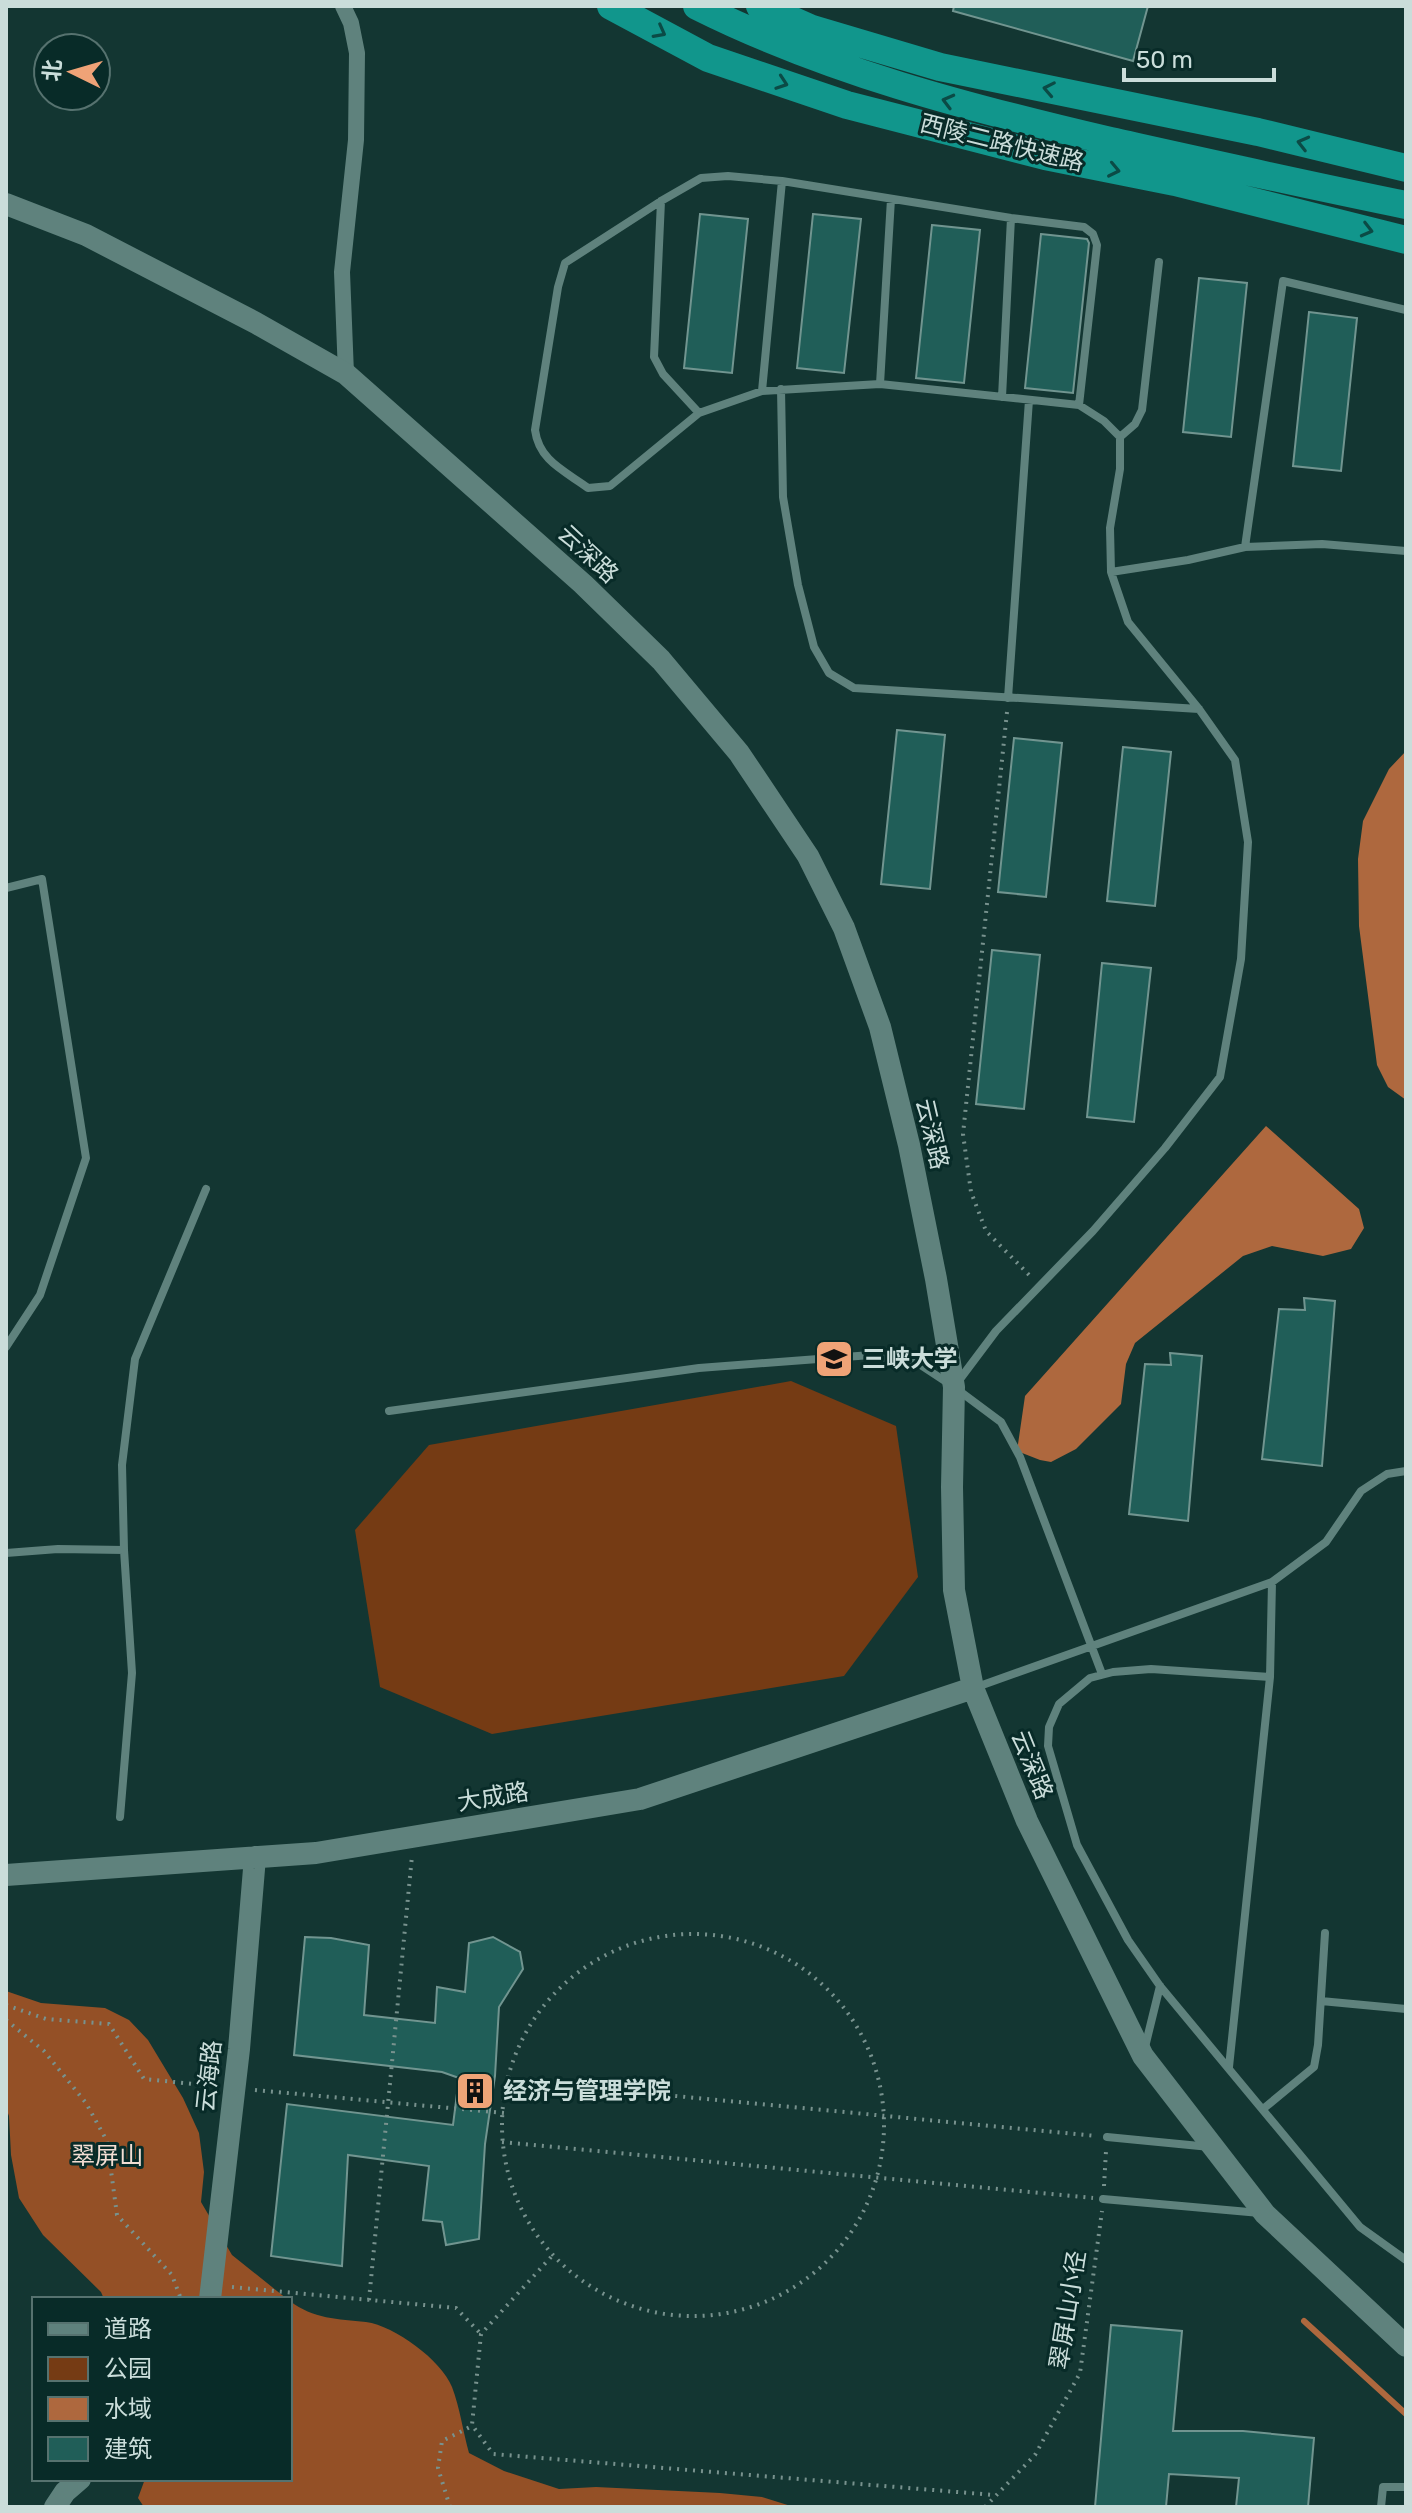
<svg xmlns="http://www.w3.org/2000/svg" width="1412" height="2513" font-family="Rubik,'Noto Sans SC',sans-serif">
<rect width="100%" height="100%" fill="#133632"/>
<!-- green -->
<path fill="#753b14" d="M791 1381 896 1426 918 1577 844 1676 492 1734 380 1687 355 1530 429 1445Z"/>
<!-- forest -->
<path fill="#945026" d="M6 1991 41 2003 105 2008 129 2020 148 2040 183 2098 199 2133 204 2172 201 2202 232 2255 287 2299H104L101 2292 43 2235 19 2198 11 2155 9 2116 6 2108Z
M290 2301C313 2319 338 2319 366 2322 395 2326 441 2360 452 2387 460 2408 463 2432 469 2453L504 2471 559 2489 596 2487 720 2493 762 2497 794 2507H144L138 2498 145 2479H290Z"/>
<!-- water -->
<path fill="#ae683e" d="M1406 751V1100L1388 1087 1377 1065 1359 926 1358 859 1363 821 1389 769Z
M1266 1126 1359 1209 1364 1228 1351 1249 1323 1256 1272 1246 1243 1256 1135 1343 1126 1364 1121 1404 1076 1449 1051 1462 1040 1460 1017 1451 1025 1396Z"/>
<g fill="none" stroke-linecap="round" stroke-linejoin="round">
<!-- stream -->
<path stroke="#ae683e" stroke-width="6" d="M1304 2321 1406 2414"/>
</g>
<!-- building -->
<path fill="#205e58" stroke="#719590" stroke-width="2" d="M954 6H1148L1133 61 953 11Z
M700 214 748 219 732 373 684 368Z
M813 214 861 219 844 373 797 368Z
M932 225 980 230 964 383 916 378Z
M1041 234 1087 239 1089 243 1073 393 1025 388Z
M1199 278 1247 283 1231 437 1183 432Z
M1309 312 1357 318 1341 471 1293 466Z
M897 730 945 735 930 889 881 884Z
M1014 738 1062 743 1046 897 998 892Z
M1123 747 1171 752 1155 906 1107 901Z
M992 950 1040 955 1024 1109 976 1104Z
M1102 963 1151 968 1134 1122 1087 1117Z
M1304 1298 1335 1301 1322 1466 1262 1459 1279 1309 1305 1310Z
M1170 1353 1202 1356 1188 1521 1129 1514 1145 1364 1171 1365Z
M305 1937 331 1938 369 1945 364 2015 435 2023 437 1987 465 1992 469 1943 493 1937 520 1952 523 1969 499 2007 495 2076 485 2144 479 2239 446 2245 442 2222 423 2220 429 2166 348 2155 342 2266 271 2256 287 2104 453 2125 459 2078 442 2072 294 2055Z
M1111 2325 1182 2331 1173 2431H1243L1314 2438 1308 2507H1236L1239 2478 1169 2474 1166 2507H1095Z"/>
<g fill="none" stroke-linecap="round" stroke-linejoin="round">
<!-- path -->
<path stroke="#78928e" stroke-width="4" stroke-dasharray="2 6" stroke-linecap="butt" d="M1007 712 963 1134 971 1192 986 1231 1032 1278
M502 2125a191 191 0 1 1 382 0a191 191 0 1 1-382 0Z
M6 2005 46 2019 109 2024 144 2079 214 2086
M6 2020 44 2051 86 2103 107 2141 117 2215 172 2275 181 2299
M508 2080 1096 2136
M255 2090 504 2113
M502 2142 1093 2198
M1104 2186 1106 2151
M551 2257 481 2334 472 2425 493 2454 994 2495
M232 2287 456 2308 481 2334
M369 2300 412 1856
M450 2507 438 2468 442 2441 472 2426
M985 2507 1035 2455 1080 2373 1102 2211"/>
<!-- lane -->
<path stroke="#5f827d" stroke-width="8" d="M661 201 654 357 663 374 699 413
M880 384 891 199
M781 389 783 497 798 585 814 647 829 673 854 688 1199 709
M762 391 782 181
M1002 397 1011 218
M1120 437 1135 424 1142 410 1159 262
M1245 547 1283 281 1406 310
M1111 572 1188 560 1245 547 1322 544 1406 551
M1008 698 1029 400
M6 888 42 879 86 1158 40 1295 6 1347
M957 1383 996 1331 1093 1231 1165 1148 1220 1077 1241 959 1248 842 1235 760 1199 709 1128 622 1111 572 1110 528 1120 469V437L1104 421 1079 405 880 384 762 391 699 413 610 486 588 488C565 471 539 461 535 430L558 287 565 263 661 201 701 178 728 176 782 181 1011 218 1084 227 1093 234 1097 245 1079 405
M389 1411 699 1368 871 1355 919 1364 954 1387 1001 1422 1020 1457 1102 1674
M6 1553 58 1549 124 1550
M1270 1677 1151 1669 1113 1672 1090 1678 1059 1704 1049 1727 1048 1746 1077 1845 1128 1940 1160 1986 1360 2227 1406 2260
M974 1688 1272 1582 1326 1542 1361 1491 1387 1474 1406 1471
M120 1817 132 1673 124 1550 122 1465 135 1359 206 1189
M1321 2001 1406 2009
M1145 2047 1160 1986
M1229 2067 1270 1677 1272 1582
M1263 2109 1314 2067 1318 2045 1325 1933
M1107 2137 1210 2147
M1103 2199 1260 2213
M1381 2507 1383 2487H1406"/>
<!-- street -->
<path stroke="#5f827d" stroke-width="16" d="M343 6 351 23 357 53 356 140 342 272 346 374"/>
<!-- secondary -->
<path stroke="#5f827d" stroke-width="22" d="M6 204 86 235 256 323 346 374 583 584 661 660 739 753 808 856 844 928 880 1027 909 1145 936 1279 954 1387 952 1487 954 1590 973 1688 1027 1821 1143 2056 1265 2214 1406 2346
M6 1875 316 1853 640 1799 973 1688
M210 2299 239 2049 255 1857
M55 2507 65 2492 80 2479"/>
<!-- highway -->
<path stroke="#11968c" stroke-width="28" d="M611 6 708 58 847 105 1045 156 1175 182 1406 240
M697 6C827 71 969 108 1110 141 1209 163 1307 185 1406 205
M760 6 812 29 940 67 1258 132 1406 168"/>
</g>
<!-- one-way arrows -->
<defs><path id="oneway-chevron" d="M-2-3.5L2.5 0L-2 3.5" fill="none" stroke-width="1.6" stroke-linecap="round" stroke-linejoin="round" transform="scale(2)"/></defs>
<g stroke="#0b4b46">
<use href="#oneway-chevron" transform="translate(660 32) rotate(28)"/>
<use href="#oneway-chevron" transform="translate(782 83) rotate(19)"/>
<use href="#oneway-chevron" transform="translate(1049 89) rotate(-169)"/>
<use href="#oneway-chevron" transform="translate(948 101) rotate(-165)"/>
<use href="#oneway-chevron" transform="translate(1303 143) rotate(-166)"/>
<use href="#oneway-chevron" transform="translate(1114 170) rotate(12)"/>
<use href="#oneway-chevron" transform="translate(1367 230) rotate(14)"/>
</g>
<!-- icons -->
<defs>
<g id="university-square" transform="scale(2)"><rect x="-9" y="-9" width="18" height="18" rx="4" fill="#efa377" stroke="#082b28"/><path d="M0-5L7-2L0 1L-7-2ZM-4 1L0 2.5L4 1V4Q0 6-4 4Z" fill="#111"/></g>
<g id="building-square" transform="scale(2)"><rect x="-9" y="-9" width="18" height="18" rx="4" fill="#efa377" stroke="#082b28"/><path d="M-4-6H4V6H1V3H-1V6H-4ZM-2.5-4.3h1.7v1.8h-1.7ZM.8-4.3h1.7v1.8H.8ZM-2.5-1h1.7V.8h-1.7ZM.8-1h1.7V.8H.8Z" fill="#111"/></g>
</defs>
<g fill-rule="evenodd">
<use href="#university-square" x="834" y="1359"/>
<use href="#building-square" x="475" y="2091"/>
</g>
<g text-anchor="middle" stroke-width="6" stroke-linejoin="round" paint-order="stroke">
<!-- street labels -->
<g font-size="24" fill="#caddda" stroke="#082b28">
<text transform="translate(1002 143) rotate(14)" y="8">西陵二路快速路</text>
<text transform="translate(588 554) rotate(43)" y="8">云深路</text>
<text transform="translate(932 1134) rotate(77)" y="8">云深路</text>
<text transform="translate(1032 1765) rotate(68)" y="8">云深路</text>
<text transform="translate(493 1797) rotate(-9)" y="8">大成路</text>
<text transform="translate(209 2076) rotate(-84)" y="8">云海路</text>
<text transform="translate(1068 2310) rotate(-81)" y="8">翠屏山小径</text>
</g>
<!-- poi labels -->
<g font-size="24" font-weight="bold" fill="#caddda" stroke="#082b28" text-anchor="start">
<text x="862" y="1367">三峡大学</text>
<text x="503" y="2099">经济与管理学院</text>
</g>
<!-- park labels -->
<g font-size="24" fill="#f3ded3" stroke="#082b28">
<text x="107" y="2164">翠屏山</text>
</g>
</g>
<!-- border -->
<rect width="1412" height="2513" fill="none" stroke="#caddda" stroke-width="16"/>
<!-- legend -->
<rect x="32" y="2297" width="260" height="184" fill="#082b28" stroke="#56726f" stroke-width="2"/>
<rect x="48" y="2323" width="40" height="12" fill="#5f827d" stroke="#56726f" stroke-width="2"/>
<text x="104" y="2337" font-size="24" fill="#caddda">道路</text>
<rect x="48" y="2357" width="40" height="24" fill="#753b14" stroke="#56726f" stroke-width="2"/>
<text x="104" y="2377" font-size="24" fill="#caddda">公园</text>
<rect x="48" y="2397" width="40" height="24" fill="#ae683e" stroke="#56726f" stroke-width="2"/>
<text x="104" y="2417" font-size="24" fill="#caddda">水域</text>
<rect x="48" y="2437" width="40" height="24" fill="#205e58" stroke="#56726f" stroke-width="2"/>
<text x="104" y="2457" font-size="24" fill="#caddda">建筑</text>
<!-- north arrow -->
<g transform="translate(72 72) rotate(275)"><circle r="38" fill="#082b28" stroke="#56726f" stroke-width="2"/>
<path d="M0-6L14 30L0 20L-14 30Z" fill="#efa377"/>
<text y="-12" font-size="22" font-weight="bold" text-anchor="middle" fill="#caddda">北</text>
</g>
<!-- scale -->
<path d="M1124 68v12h150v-12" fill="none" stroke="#caddda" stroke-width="4"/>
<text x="1136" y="68" font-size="24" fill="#caddda" stroke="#082b28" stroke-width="6" paint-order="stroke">50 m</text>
</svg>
